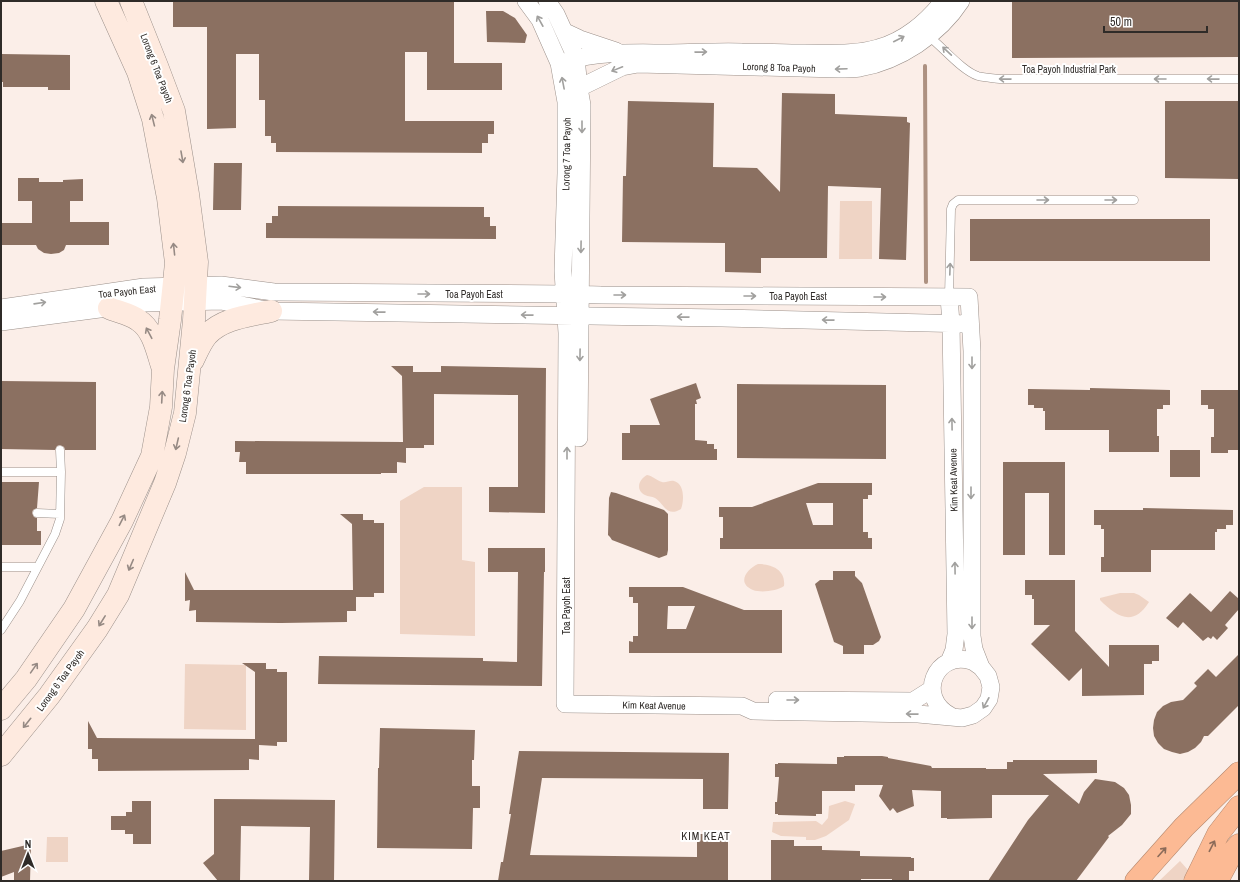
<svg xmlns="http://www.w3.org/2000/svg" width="1240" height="882" font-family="'Archivo Narrow',sans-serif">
<rect width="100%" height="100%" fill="#fbeee8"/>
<!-- green -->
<path fill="#efd4c5" d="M840 201H872V259H839Z
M647 475C653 476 656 480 662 482 666 483 670 480 674 481 685 484 684 501 681 509 666 518 664 503 655 498 652 496 648 497 645 495 635 490 639 479 647 475Z
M424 487H462V560L475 562V636L400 634V501Z
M758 564C771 564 786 569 784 586 777 591 761 593 753 590 736 583 747 569 758 564Z
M1120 593H1134L1139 595 1149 602C1133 628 1116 616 1100 600V598Z
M185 664 246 665V730L184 729Z
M845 801 855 804 849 820 826 836 815 840H806V837L781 836 772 832 773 822 816 821 822 825 828 818 829 806Z
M47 837H68V862H46Z
M1180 861 1188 870 1184 881H1159Z"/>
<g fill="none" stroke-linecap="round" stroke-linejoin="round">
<!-- stream -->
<path stroke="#ad9181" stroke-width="4" d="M925 66 926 282"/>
</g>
<!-- building -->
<path fill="#8b7061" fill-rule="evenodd" d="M173 1H454V63H502V90H427V52H405V121H494V134H488V143H482V153L276 152V143H271V136H265V100H259V54H236V128L207 129V27H173Z
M1012 1H1239V57L1012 58Z
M486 11H503L515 18 527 35 525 43 487 42Z
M1 54 70 55V90H48V87H3V82H1Z
M782 93 835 94V114L907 117V122L910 123 906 260 879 259 881 188 828 186 827 258H761V273L725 272V243L622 242 623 176H626L628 101 714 103 713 167 757 168 780 192Z
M1165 101H1239V179L1165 178Z
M214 163H242L241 210H213Z
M18 178H39V182H63V180L83 179V201H70V222H109V245H66L64 250 59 253 51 254 44 253 38 249 36 245H1V223H32V201H18Z
M278 206 484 207V217H490V226H496V239L266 238V223H272V216H278Z
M970 219H1210V261H970Z
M391 366H413V372H441V366L546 368 545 513 489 512V487H518V395L434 394V445H424V448H406V463L397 462V473H381V474H246V462H239L240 452H235V441L403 442 402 376Z
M1 381 96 382V450H65L64 447 60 445 57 446 55 450 1 449Z
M696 383 701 398 696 400 697 404H695V440L707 441V444H714V449H717V460H622V433H630V425H660L650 399Z
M737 384 886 385V459L737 458Z
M1090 388 1170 390V405H1163V409H1157V436H1159V452H1109V430H1045V411H1043V408H1034V405H1028V389L1090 390Z
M1201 390H1239V450H1228V453H1211V437H1214V409H1208V405H1201Z
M1170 450H1200V477H1170Z
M1003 462H1065V555H1049V493H1025V555H1003Z
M1 482H39L37 508 33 510 32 513 34 517 37 518V531H41V545H1Z
M818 483H872V495H868V499H863V532H868V538H872V549H720V538H723V517H719V507H752ZM806 503H833V525H813Z
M611 492 616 493 664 510 668 514V550L667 555 659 558 612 540 610 537 608 535 609 498Z
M1143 508 1233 510V525H1226V529H1217V532H1215V550H1151V572H1101V557H1104V529H1101V525H1094V510H1143Z
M340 514H363V520H374V523H384V593H374V597H356V611H347V622L281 623 196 622V610L189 611 190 600 185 601V572L194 590H353L352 524Z
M488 548H545V572H544L542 686 318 684 319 656 483 658V661L517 662 518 572H488Z
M833 571H855V576L862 583 881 637 879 641 873 645H864V654H843V646L834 642 815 584 820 580H833Z
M1025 580H1075V631L1109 667V645H1159V661H1152V664H1144V695L1082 696V668L1069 681 1031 644 1050 625H1034V599H1032V595H1025Z
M629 587H683L744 610H782V653H629V641L633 642V636H638V603H633V597H629ZM668 606H695L686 629H667Z
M1230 591 1239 599V609L1225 625 1228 628 1217 640 1213 636 1211 639 1208 637 1203 641 1183 622 1178 628 1166 618 1190 593 1211 612Z
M1239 654V705L1208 736H1204L1201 742 1195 748 1188 752 1180 754 1172 752 1164 749 1158 743 1154 736 1153 728 1154 720 1157 712 1163 706 1171 702 1183 700 1197 686 1194 683 1208 669 1216 677Z
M242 663H266V669H277V672H287V742H277V746L259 745V760L249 759V770L98 771V759H92V749H88V721L97 738 255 739V672Z
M380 728 475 730 474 760H472V786H480V808H473L472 849 377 848 378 768H379Z
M519 751 729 753 728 809H703V779L542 778 530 855 697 857V834H728V881H498L501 862H503L511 814H509Z
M844 756H882L888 757V758L931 766 932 768H986V769H1007V762H1013V760H1097V773L1043 774 1079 804 1084 792 1095 779 1115 782 1124 788 1129 795 1131 805V814L1122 825 1108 836 1109 837 1076 881H988L1028 820 1049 795H992V818L947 819V818H941V791L912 790 914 806 897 813 893 808 890 811 879 796 883 785H855V791H822V814H816V816L778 815V814H775V802H777L779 777H775V764H778V763L837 764V757H844Z
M214 799 335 800 334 881H309L310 827 241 826 240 881H218L203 863 214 854Z
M132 801H151V844H133V834H125V830H111V816H126V812H132Z
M771 840H794V846H822V850L860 851V856L911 857V858H914V871H909V881H892V879H861V881H771Z
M31 844 30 881H14V872L1 877V851Z"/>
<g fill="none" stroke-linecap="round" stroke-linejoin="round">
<!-- lane casing -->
<g stroke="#9b908a" stroke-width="9">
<path id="lane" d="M927 35C942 46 962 71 978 76 985 78 993 78 1000 79H1239
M949 297 951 209 953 204 958 200H1134
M60 450 61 472
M1 472H61L60 519 55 534 20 601 1 630
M37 513 60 514
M1 567H37"/>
</g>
<!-- street casing -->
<g stroke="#9b908a" stroke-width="18">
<path id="street" d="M547 1 556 14 576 58 579 88 582 105 579 438
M565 32 580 39 616 51
M567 61C599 51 635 53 669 53 693 53 717 51 742 52 763 52 784 53 805 53 829 53 855 55 878 48 904 41 927 22 943 1
M579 88 622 67 638 64 838 69C845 69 853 69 860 68 899 61 939 35 961 1
M949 297 951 323 956 634 954 650 949 662
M1 308 144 287 221 285 274 292 565 294 601 295 969 297 972 351V636L974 649 981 667 988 676 991 687 989 699 983 708 973 715 962 718 918 714 753 711 742 706 565 704 567 333 563 271 566 173V102L559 63 540 20 526 1
M1 322 145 303 221 301 271 311 722 318 970 324
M777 700 913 701 932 689
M951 716C915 697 936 650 971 661 974 662 978 665 981 667"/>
</g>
<!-- secondary casing -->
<g stroke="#9b908a" stroke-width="23">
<path id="secondary" d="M109 308C118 312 130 314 138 320 153 329 157 351 162 366
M193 360C197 352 201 342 207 335 223 318 249 316 271 311
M1 709 26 679 74 609 122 521 152 456 161 407 163 369 170 320 176 263 168 198 153 119 138 72 106 1
M1 755 49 696 97 629 118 595 165 483 175 453 185 413 194 320 197 262 188 194 174 111 157 66 131 1"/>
</g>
<!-- highway casing -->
<g stroke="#b4886e" stroke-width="23">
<path id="highway" d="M1136 881 1184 827 1239 773
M1195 881 1218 834 1239 807
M1217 881 1232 853 1239 845"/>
</g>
<!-- lane -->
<use href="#lane" stroke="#fff" stroke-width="8"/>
<!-- street -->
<use href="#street" stroke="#fff" stroke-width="17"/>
<!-- secondary -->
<use href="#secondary" stroke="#feeadf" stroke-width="22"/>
<!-- highway -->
<use href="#highway" stroke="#fcba94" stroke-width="22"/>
</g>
<!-- one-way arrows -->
<defs><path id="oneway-shaft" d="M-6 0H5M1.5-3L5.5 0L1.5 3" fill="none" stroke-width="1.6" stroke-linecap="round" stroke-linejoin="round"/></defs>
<g stroke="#a1a09e">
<use href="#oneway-shaft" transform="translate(540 21) rotate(-119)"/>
<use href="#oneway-shaft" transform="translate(899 39) rotate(-27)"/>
<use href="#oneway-shaft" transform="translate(947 51) rotate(-137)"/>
<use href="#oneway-shaft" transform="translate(701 52) rotate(-1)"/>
<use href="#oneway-shaft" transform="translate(617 69) rotate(158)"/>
<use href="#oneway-shaft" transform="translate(841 69) rotate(178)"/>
<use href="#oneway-shaft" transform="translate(1005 79) rotate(-179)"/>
<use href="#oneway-shaft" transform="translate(1160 79) rotate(180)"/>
<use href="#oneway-shaft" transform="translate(1213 79) rotate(-179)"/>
<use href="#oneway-shaft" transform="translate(563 83) rotate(-101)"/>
<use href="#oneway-shaft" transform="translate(582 127) rotate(90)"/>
<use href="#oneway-shaft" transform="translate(1043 200)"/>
<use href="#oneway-shaft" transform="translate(1111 200)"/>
<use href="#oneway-shaft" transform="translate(581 247) rotate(91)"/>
<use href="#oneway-shaft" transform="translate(950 269) rotate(-88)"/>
<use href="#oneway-shaft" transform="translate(235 287) rotate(7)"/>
<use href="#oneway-shaft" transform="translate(424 294)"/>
<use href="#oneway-shaft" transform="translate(620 295)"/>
<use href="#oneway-shaft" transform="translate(750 296)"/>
<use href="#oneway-shaft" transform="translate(880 297)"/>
<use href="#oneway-shaft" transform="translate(40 303) rotate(-8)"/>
<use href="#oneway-shaft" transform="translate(379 312) rotate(-179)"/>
<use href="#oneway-shaft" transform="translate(527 315) rotate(-179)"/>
<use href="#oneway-shaft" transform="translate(683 317) rotate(-179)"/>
<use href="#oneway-shaft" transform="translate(828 320) rotate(-179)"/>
<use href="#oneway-shaft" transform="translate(580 355) rotate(91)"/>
<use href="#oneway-shaft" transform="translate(972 363) rotate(90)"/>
<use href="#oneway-shaft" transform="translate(952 424) rotate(-91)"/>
<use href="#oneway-shaft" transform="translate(567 453) rotate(-90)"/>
<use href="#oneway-shaft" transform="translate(971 493) rotate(90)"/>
<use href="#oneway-shaft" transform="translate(955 568) rotate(-91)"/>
<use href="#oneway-shaft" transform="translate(972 623) rotate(90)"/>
<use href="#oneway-shaft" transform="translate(793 700)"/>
<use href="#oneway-shaft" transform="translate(986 703) rotate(119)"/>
<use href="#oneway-shaft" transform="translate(912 714) rotate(-179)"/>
</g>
<g stroke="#968a84">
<use href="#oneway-shaft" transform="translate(153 120) rotate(-104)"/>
<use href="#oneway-shaft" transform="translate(182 157) rotate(80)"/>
<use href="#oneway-shaft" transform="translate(174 249) rotate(-96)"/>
<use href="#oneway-shaft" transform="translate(149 333) rotate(-118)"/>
<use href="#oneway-shaft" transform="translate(162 397) rotate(-87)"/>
<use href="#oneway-shaft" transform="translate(177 444) rotate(103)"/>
<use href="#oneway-shaft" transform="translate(122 520) rotate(-63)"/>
<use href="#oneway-shaft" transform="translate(131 565) rotate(113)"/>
<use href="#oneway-shaft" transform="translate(102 621) rotate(122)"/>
<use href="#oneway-shaft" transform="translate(34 668) rotate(-55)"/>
<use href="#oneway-shaft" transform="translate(27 723) rotate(129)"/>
</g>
<g stroke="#8b6b59">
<use href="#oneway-shaft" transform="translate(1212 846) rotate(-63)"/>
<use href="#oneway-shaft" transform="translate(1162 852) rotate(-48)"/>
</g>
<g text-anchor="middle" stroke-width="4" stroke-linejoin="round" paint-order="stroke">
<!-- street labels -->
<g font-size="10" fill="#2f2b28" stroke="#fff">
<text transform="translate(779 67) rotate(2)" y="4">Lorong 8 Toa Payoh</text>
<text transform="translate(157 68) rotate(69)" y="4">Lorong 6 Toa Payoh</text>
<text x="1069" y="73">Toa Payoh Industrial Park</text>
<text transform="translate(566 154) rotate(-89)" y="4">Lorong 7 Toa Payoh</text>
<text transform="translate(127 291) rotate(-6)" y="4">Toa Payoh East</text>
<text x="474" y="298">Toa Payoh East</text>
<text x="798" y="300">Toa Payoh East</text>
<text transform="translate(187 386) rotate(-82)" y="4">Lorong 6 Toa Payoh</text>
<text transform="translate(953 480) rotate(-91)" y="4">Kim Keat Avenue</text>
<text transform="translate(566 606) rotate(-90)" y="4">Toa Payoh East</text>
<text transform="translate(60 680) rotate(-54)" y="4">Lorong 6 Toa Payoh</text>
<text transform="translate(654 705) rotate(1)" y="4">Kim Keat Avenue</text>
</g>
<!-- neighbourhood labels -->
<g font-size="11" letter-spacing="1" fill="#2f2b28" stroke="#fff">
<text x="706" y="840">KIM KEAT</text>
</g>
</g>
<!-- border -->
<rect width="1240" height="882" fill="none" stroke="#2f2b28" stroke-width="4"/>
<!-- north arrow -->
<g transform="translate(28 854)" stroke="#ffffff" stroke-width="3" paint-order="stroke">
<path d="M0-3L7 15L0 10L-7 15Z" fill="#2f2b28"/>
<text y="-6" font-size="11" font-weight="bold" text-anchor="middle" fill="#2f2b28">N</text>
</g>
<!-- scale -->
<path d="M1104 26v6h103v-6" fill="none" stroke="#2f2b28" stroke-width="2"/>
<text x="1110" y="26" font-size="12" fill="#2f2b28" stroke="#ffffff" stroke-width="3" paint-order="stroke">50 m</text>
</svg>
